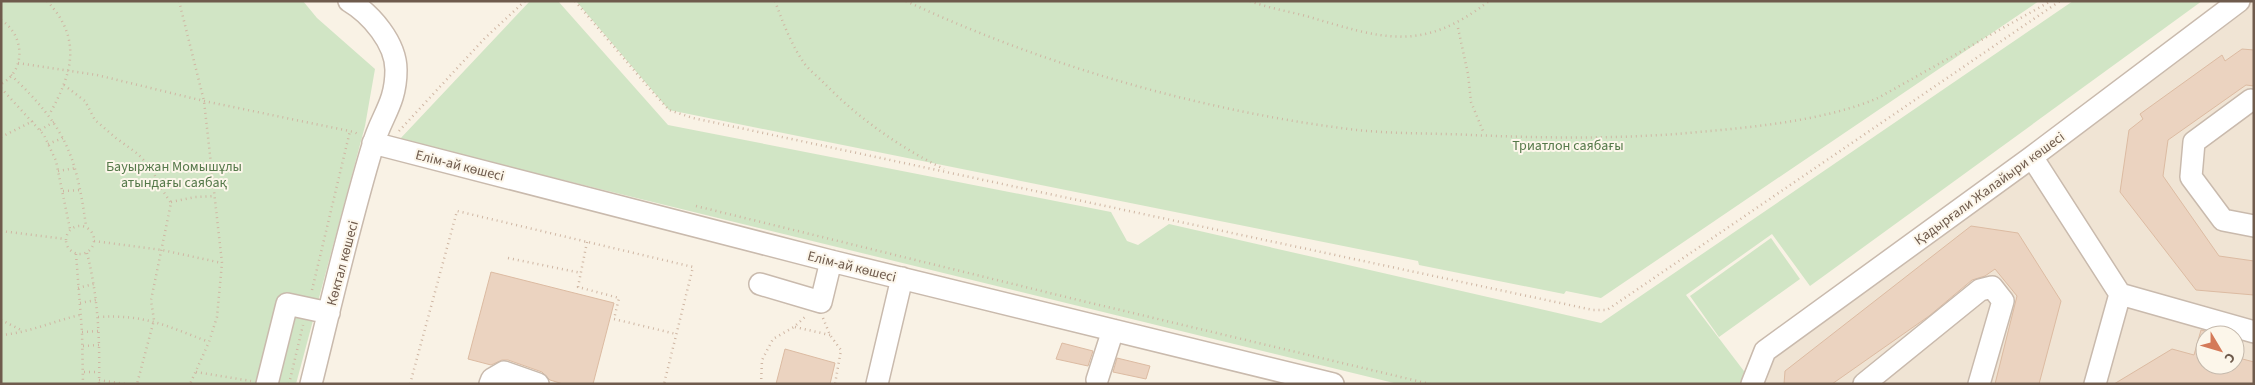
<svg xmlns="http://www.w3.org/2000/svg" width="2255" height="385" font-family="'Source Sans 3',sans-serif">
<rect width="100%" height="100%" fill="#f9f2e5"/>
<!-- residential -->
<path fill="#f0e4d4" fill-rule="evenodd" d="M2234 1H2254V384H1755L1765 351ZM2205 335H2235V365H2205Z"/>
<!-- green -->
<path fill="#d1e5c5" d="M1 1H303L317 18 375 69 365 126 296 384H1Z
M530 1H558L668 125 1111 212 1127 241 1138 245 1169 224 1601 323 2073 1H2202L1810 286 1772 234 1686 295 1750 379 1748 384H1398L399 140Z
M576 1H2039L1601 298 1566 291 1564 294 1419 265 1418 261 669 110Z
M1771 238 1800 279 1719 337 1690 296Z"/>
<!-- building -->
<path fill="#ebd3c0" stroke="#dcbba2" d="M2242 49 2254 50V86L2246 85 2168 140 2163 176 2219 256 2254 261V295L2196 290 2120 192 2129 130 2143 119 2140 114 2222 55 2225 61Z
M1971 226 2018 233 2061 301 2039 384H1995L2017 296 1995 269 1985 276 1972 280 1929 316 1832 384H1784L1785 371Z
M491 272 614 303 593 384H563L550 380 542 372 508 360H502L491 365 468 359Z
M2201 330 2205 331V365H2235V357L2254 362V384H2114L2172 349 2194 355Z
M1062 343 1093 351 1088 366 1056 359Z
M785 349 835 363 830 384H776Z
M1117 358 1150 366 1146 379 1113 372Z"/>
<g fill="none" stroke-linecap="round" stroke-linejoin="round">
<!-- minor casing -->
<g stroke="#c9baad" stroke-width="24">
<path id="minor" d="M2254 101 2251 100 2194 142 2191 177 2223 220 2254 226
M373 143 831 261 1333 384
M2032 157 2120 294 2254 332
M760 284 821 302 831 261
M1097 380 1113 330
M267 384 287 304 329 313
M311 384C331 304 349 224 373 145 381 116 396 104 396 70 396 43 371 14 349 1
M490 384 492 379 504 372 538 384
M877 384 902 278
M1752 384 1765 351 2032 157 2239 1
M1864 384 1980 290 1992 287 2003 301 1979 384
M2095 384 2120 294"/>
</g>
<!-- path -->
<path stroke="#cfb6a3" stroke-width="2.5" stroke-dasharray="1 4" stroke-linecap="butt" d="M47 1C83 39 72 74 49 115
M179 1 204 101 222 263 217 317 209 342 190 384
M575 1 650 89 669 110 693 118 1593 310H1607L2060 1
M775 1C783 23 791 44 804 63 809 70 817 76 823 82 858 118 899 147 944 169
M906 1C1045 66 1205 112 1357 130 1395 134 1433 133 1472 135 1540 138 1608 139 1677 134 1741 128 1819 123 1878 98L2051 1
M1250 1C1268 8 1287 11 1306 16 1381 38 1421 54 1489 1
M1 20C24 34 27 70 1 84
M1458 28 1468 74 1471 102 1483 131
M18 63 97 75 204 101 354 132 358 134
M11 75C65 127 76 153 86 226
M64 85 85 101 95 120 116 138 138 154 152 169 159 185 171 203 151 300 154 320 137 384
M1 88 44 135 56 161 70 229
M40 130 54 122
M399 131 485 38 525 1
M1 137 33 121
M48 144 63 138
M58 171 76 168
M63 191 81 190
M171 202 195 197 214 196
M696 206 1070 298 1430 384
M66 240a14 14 0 1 1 28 0a14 14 0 1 1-28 0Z
M1 231 65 239
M94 241 162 250 222 263
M587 242 578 287 619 298 614 319 676 334
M87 253C98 296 100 339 99 384
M76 254 82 332 83 384
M508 258 581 273
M78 288 94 284
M312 290 350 131
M80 303 96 300
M98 317C144 314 167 326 209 342
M823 318 830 335 841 350 835 384
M1 320 23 331
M795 327 830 335
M82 332 99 331
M1 335C28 333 54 321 80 315
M83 346 99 345
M84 372H99
M196 372 251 381
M99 380 125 384
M289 384 303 325
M410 384 457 211 693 267 664 384
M761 384 762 360 773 339 794 327 805 317"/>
<!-- minor -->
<use href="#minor" stroke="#fff" stroke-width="21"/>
</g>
<g text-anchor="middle" stroke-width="4" stroke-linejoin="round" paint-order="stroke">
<!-- park labels -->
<g font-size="14" fill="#55794a" stroke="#fcf6ea">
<text x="1568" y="150">Триатлон саябағы</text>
<text x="174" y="171">Бауыржан Момышұлы<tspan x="174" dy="16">атындағы саябақ</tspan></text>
</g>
<!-- street labels -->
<g font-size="14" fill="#6f5b4d" stroke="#fcf6ea">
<text transform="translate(460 165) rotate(14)" y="5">Елім-ай көшесі</text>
<text transform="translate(1989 188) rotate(-36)" y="5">Қадырғали Жалайыри көшесі</text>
<text transform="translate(342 263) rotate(-75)" y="5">Көктал көшесі</text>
<text transform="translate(852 266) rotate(14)" y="5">Елім-ай көшесі</text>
</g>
</g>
<!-- border -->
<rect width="2255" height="385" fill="none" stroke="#6f5b4d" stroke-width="5"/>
<!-- north arrow -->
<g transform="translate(2220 350) rotate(128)"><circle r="24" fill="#fcf6ea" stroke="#c4b8ab"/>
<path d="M0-4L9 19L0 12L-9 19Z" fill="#d47a59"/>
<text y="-8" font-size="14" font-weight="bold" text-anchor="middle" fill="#6f5b4d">С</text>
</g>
</svg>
